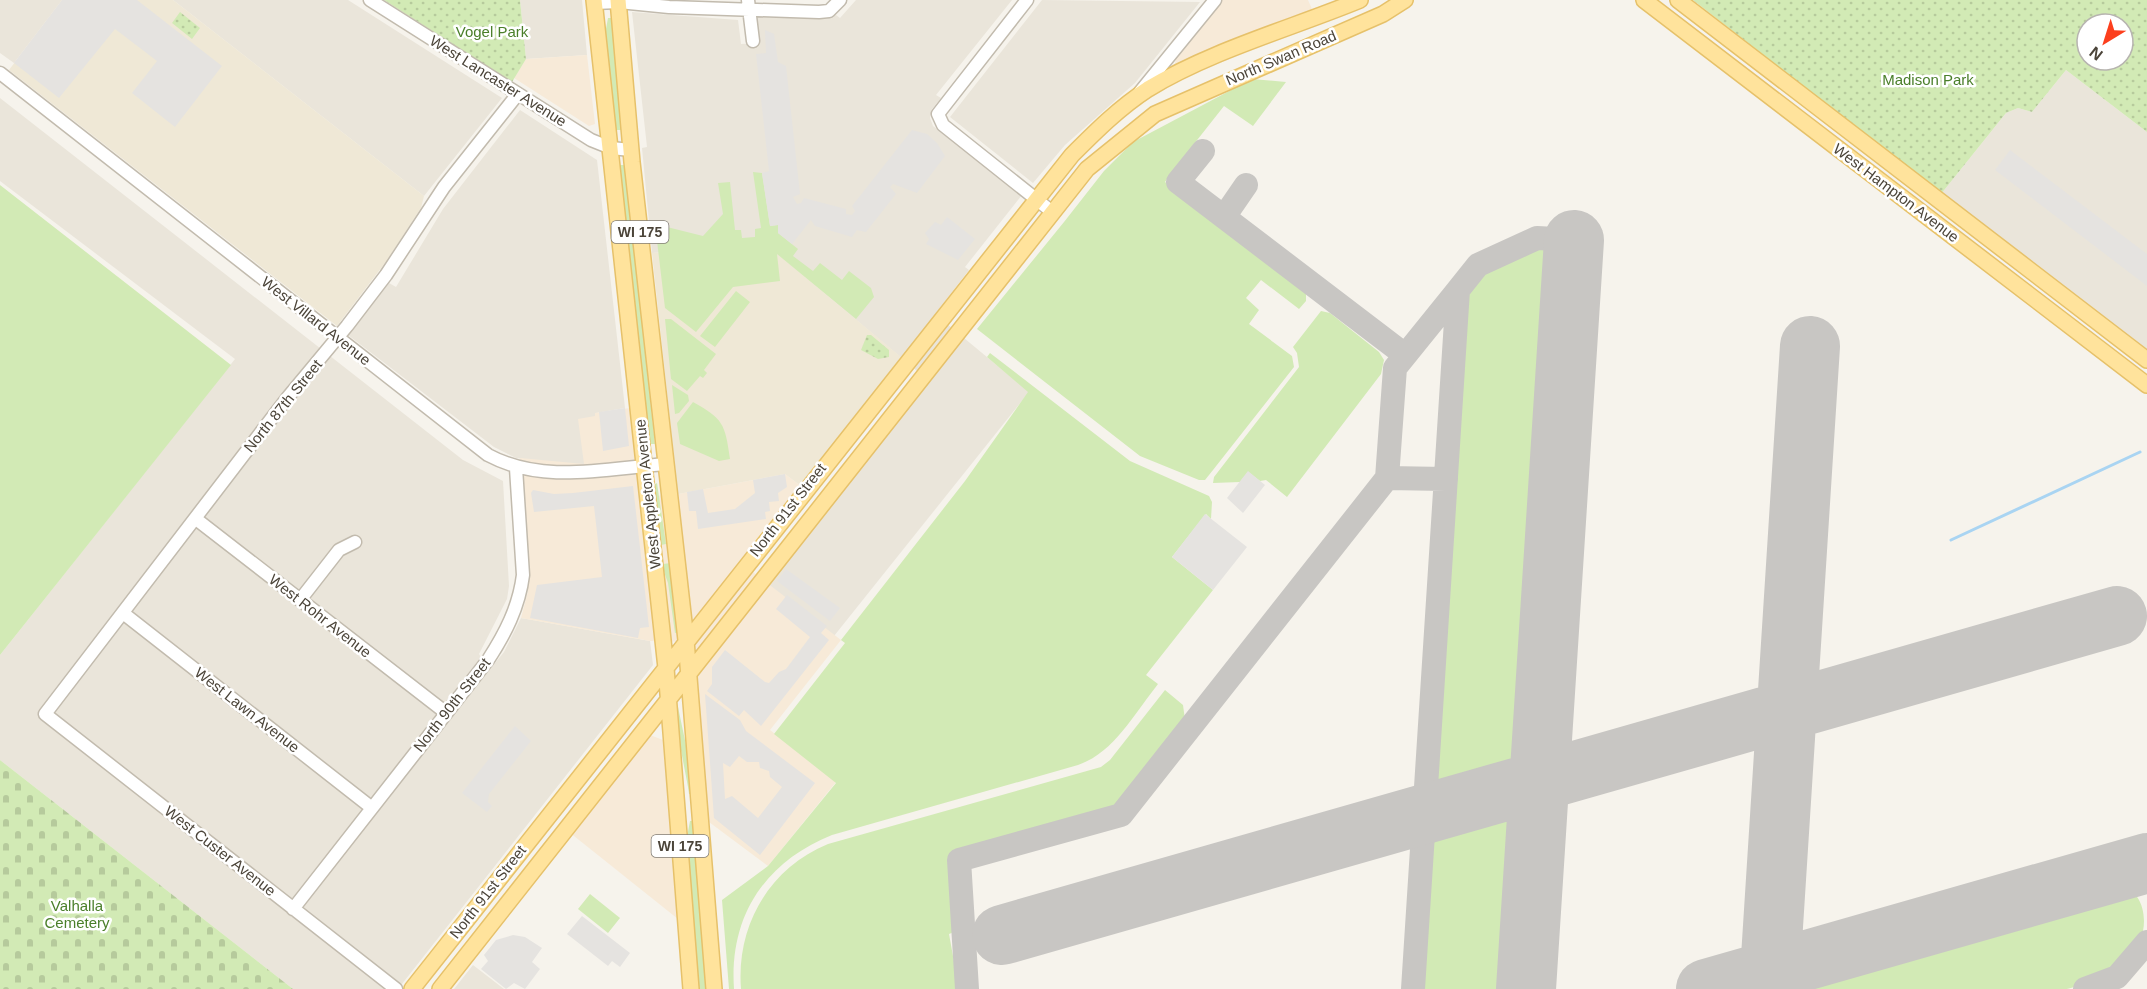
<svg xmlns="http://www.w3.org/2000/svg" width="2147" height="989" font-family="Helvetica,sans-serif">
<defs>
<pattern id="cemetery-stones" width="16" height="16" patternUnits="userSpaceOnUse" patternTransform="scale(1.5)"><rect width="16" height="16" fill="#d2eab5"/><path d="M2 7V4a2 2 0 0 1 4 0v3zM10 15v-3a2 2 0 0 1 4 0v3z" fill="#b6ca9c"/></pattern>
<pattern id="park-dots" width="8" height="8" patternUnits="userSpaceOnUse" patternTransform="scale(1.5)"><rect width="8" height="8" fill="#d2eab5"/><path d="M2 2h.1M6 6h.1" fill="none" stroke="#b6ca9c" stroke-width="1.8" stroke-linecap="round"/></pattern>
</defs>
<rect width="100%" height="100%" fill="#f6f3ec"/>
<!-- residential -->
<path fill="#eae5da" d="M0 0H62L14 63 0 53Z
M173 0H348L502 98 424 196Z
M520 0H582L587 55 526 59Z
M856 0H1012L936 95 941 98 932 109 930 118 933 126 1022 195 965 267 969 270 935 314 1029 392 834 636 766 583 929 381 767 245 652 253 642 148 647 147 632 12 738 20 741 44 757 43 758 17 826 19 836 15 840 18Z
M1042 0 1200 2 1135 83 1065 145 1033 183 950 117Z
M2066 70 2147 132V353L1941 194 2006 113 2018 108 2032 112Z
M0 98 463 460 503 481 509 586 507 599 479 654 482 659 461 687 471 693 504 652 521 618 650 641 653 665 398 989H293L0 760V655L235 359 0 181Z
M520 110 597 160 625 408 596 413 584 464H566L516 458 494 447 348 335 389 283 396 287 443 209Z
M473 965 504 989H454Z"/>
<!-- commercial -->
<path fill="#f7ead8" d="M1215 0H1308L1316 18 1172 77 1179 46Z
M587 55 595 124 589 126 514 78 526 59Z
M630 408 642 497 678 494 785 474 801 486 740 562 841 640 770 730 836 782 768 866 709 822 693 642 650 641 521 618 528 591 527 527 520 458 584 464 578 419 595 416V413Z
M650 735 663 740 678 919 569 832Z"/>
<!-- education -->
<path fill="#efe8d6" d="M62 0H173L424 196 421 208 388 259 337 326 9 70Z
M767 245 901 357 801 486 785 474 678 494 652 253Z"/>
<!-- grass -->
<path fill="#d2eab5" d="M608 18H613L624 124 621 130H616L605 34Z
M1252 79 1286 82 1253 126 1224 106 1194 144 1195 146 1178 170 1174 169 1165 182 1306 293V301L1299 309 1261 280 1246 298 1259 310 1249 324 1292 356 1294 367 1213 470 1205 480H1199L1140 456 977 329 1064 222 1104 171 1133 142Z
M619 165H625L655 444H650Z
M753 172 762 173 770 226 778 225V233L798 249 793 256 813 271 820 263 842 280 849 271 871 288 874 297 856 319 777 254 780 281 733 287 696 332 665 308 655 224 703 236 723 214 718 183 730 182 735 230H741L742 238 755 237V229L761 228Z
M0 185 231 365 0 655Z
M1545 248C1556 253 1556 260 1555 272L1525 753C1517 782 1475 784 1449 791L1442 790 1436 782 1435 768 1465 305C1468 295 1471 284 1479 276 1494 262 1525 250 1545 248Z
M736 291 750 302 715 347 700 336Z
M1321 311 1330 313 1379 352 1384 360 1381 374 1287 497 1266 480 1260 481 1248 472 1240 482 1213 483 1214 477 1299 367 1297 353 1293 347Z
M665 319H671L716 354 704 370 707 373 703 378 700 376 687 391 671 379Z
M990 353 1130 461 1209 496 1212 502 1211 519 1206 514 1172 557 1213 590 1146 675 1158 684 1155 688C1133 716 1113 753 1078 765L832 835C765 862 729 916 734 989H729L722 900 768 866 836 783 774 734 845 643 841 640 965 481 1028 392 987 357Z
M672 385 688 395 689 401 679 413 675 414Z
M693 402C723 419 725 423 730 459L719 461 680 444 677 423Z
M657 483 666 544 661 545 654 485Z
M671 563 679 632 675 633 668 583 662 566 663 564Z
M1165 690 1183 705 1185 720C1169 751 1128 803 1096 815L949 856 954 932 949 934 959 989H741C736 926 769 868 828 844L1101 767 1110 760Z
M678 707 687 750 692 794H689L688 787 679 740Z
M1511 807 1520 818V824L1510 989H1422L1430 848C1433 840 1435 832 1442 827 1455 818 1495 808 1511 807Z
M690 821H694L708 989H698L687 837Z
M2116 887C2139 886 2147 911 2143 931 2137 946 2123 962 2111 972 2098 982 2082 985 2067 989H1788L1795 980 1801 977Z
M590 894 620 918 608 933 578 909Z"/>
<!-- cemetery -->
<path fill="url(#cemetery-stones)" d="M0 760 293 989H0Z"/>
<!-- park -->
<path fill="url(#park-dots)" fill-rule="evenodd" d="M384 0H520L526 59 512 82Z
M1693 0H2147V132L2066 70 2032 112 2018 108 2006 113 1941 194ZM2087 24H2123V60H2087Z
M180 12 200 28 192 39 172 23Z
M867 335H871L889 350V357L878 359 861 350Z"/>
<!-- parking -->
<path fill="#e5e3e0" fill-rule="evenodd" d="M62 0H137L222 66 175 127 132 93 157 61 115 29 59 98 14 63Z
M765 30 774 34 778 62 786 66 800 194 793 197 797 204 801 203 804 198 846 209V214L852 215 855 211 852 206 912 130 927 134 937 143 945 156 917 193 893 184 890 187 896 194 866 232 857 230 852 237 815 226 811 220 792 244 778 233V225L770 226 762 173 769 171 756 54 766 53Z
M2010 150 2147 254V286L1995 170Z
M947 217 975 239 958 260 926 244 929 239 925 233 935 222 941 225Z
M625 408 629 446 603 451 599 412Z
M1248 471 1265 485 1243 513 1227 498Z
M785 474 787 487 778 493 779 501 769 502 770 511 765 512 766 519 698 529 696 511H689L687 492 703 489 708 513 735 509 755 493 753 480Z
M633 486 649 627 640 628 638 638 530 618 537 585 602 577 594 506 534 512 531 493 533 490 554 494 573 493Z
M1205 514 1247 547 1213 590 1172 557Z
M786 569 840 608 830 621 777 581Z
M787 595 827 626 821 633 829 640 761 726 744 710 739 716 707 691 712 684V667L725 650 765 682 769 683 779 672 786 669 810 637 776 609Z
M705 694 740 720 746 731 815 783 760 855 714 818ZM739 756 747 762H759L760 768 769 771 770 777 782 787 758 818 732 796 725 799 723 763 730 767Z
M515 726 531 741 489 794 488 802 492 806 487 812 462 793Z
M582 916 630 953 620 967 612 961 608 966 567 934Z
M513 935 525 937 542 948 532 962 540 969 525 989 514 983 506 989 481 969 488 961 484 955 496 940Z"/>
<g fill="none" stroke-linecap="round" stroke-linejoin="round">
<!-- stream -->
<path stroke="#a9d4f2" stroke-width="3" d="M1951 540 2140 452"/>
<!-- taxiway -->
<path stroke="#c8c6c3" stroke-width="24" d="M1203 151 1178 182 1405 355
M1224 217 1246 185
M1387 478 1446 479
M1423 814 1541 781
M967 989 959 860 1121 815 1387 478 1395 368 1458 290
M1413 989 1458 290 1478 265 1537 238 1574 240
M2085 989 2117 977 2147 942"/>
<!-- runway -->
<path stroke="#c8c6c3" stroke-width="60" d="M1002 935 2117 616
M1526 989 1574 240
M1706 989 2147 863
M1769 989 1810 346"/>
<!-- minor casing -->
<g stroke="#c2bbae" stroke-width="15">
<path id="minor" d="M370 0 591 140 611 148 631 150
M748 0 753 41
M1027 0 938 114 943 125 1051 211
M594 3 619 2 669 7 819 12 829 11 840 0
M0 73 488 455C544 485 607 468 667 464
M1140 92 1215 0
M196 519 445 712
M300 600 339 550 355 542
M123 613 372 808
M293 909 488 660C505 634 519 607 523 575L516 468
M396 989 45 714 288 397 347 326 386 275 444 187 517 95"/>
</g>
<!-- major casing -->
<g stroke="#e6c16a" stroke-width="18">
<path id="major" d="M594 0 666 668 691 989
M618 0 632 162 686 640 714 989
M1644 0 2147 385
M1678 0 2147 360
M412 989 1072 155C1096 131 1119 108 1148 89 1210 51 1292 28 1360 0
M440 989 1087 169 1155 114 1383 14 1405 0"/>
</g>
<!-- minor -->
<use href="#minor" stroke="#fff" stroke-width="12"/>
<!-- major -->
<use href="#major" stroke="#ffe39c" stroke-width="15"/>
</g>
<g text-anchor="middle" stroke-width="5" stroke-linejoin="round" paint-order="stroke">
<!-- shield labels -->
<g fill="#fff" stroke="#817c74" stroke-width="1.5">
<rect x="611.5" y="221" width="57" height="22" rx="4.5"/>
<rect x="651.5" y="835" width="57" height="22" rx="4.5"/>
</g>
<g font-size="14" font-weight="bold" fill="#4b4439">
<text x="640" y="237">WI 175</text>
<text x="680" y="851">WI 175</text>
</g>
<!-- park labels -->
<g font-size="15" fill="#4a7f2a" stroke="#fff">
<text x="492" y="37">Vogel Park</text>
<text x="1928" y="85">Madison Park</text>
<text x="77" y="911">Valhalla<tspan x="77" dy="17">Cemetery</tspan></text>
</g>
<!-- street labels -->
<g font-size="15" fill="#4b4439" stroke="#fff">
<text transform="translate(1281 58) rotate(-23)" y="5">North Swan Road</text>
<text transform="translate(498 81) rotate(32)" y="5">West Lancaster Avenue</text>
<text transform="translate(1896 193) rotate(37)" y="5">West Hampton Avenue</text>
<text transform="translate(316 321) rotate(38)" y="5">West Villard Avenue</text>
<text transform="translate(283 406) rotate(-51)" y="5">North 87th Street</text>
<text transform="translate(648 494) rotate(-96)" y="5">West Appleton Avenue</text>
<text transform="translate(788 510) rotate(-52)" y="5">North 91st Street</text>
<text transform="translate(320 616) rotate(38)" y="5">West Rohr Avenue</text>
<text transform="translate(452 705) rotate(-52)" y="5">North 90th Street</text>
<text transform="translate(247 710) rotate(38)" y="5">West Lawn Avenue</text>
<text transform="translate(220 851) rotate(38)" y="5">West Custer Avenue</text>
<text transform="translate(488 892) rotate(-52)" y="5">North 91st Street</text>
</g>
</g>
<!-- north arrow -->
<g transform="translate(2105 42) rotate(218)"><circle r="28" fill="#ffffff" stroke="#b7b4b0" stroke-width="1.5"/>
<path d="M0-4.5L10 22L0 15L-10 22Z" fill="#fc3f1d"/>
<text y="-9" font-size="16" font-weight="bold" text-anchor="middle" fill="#4b4439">N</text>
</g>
</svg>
